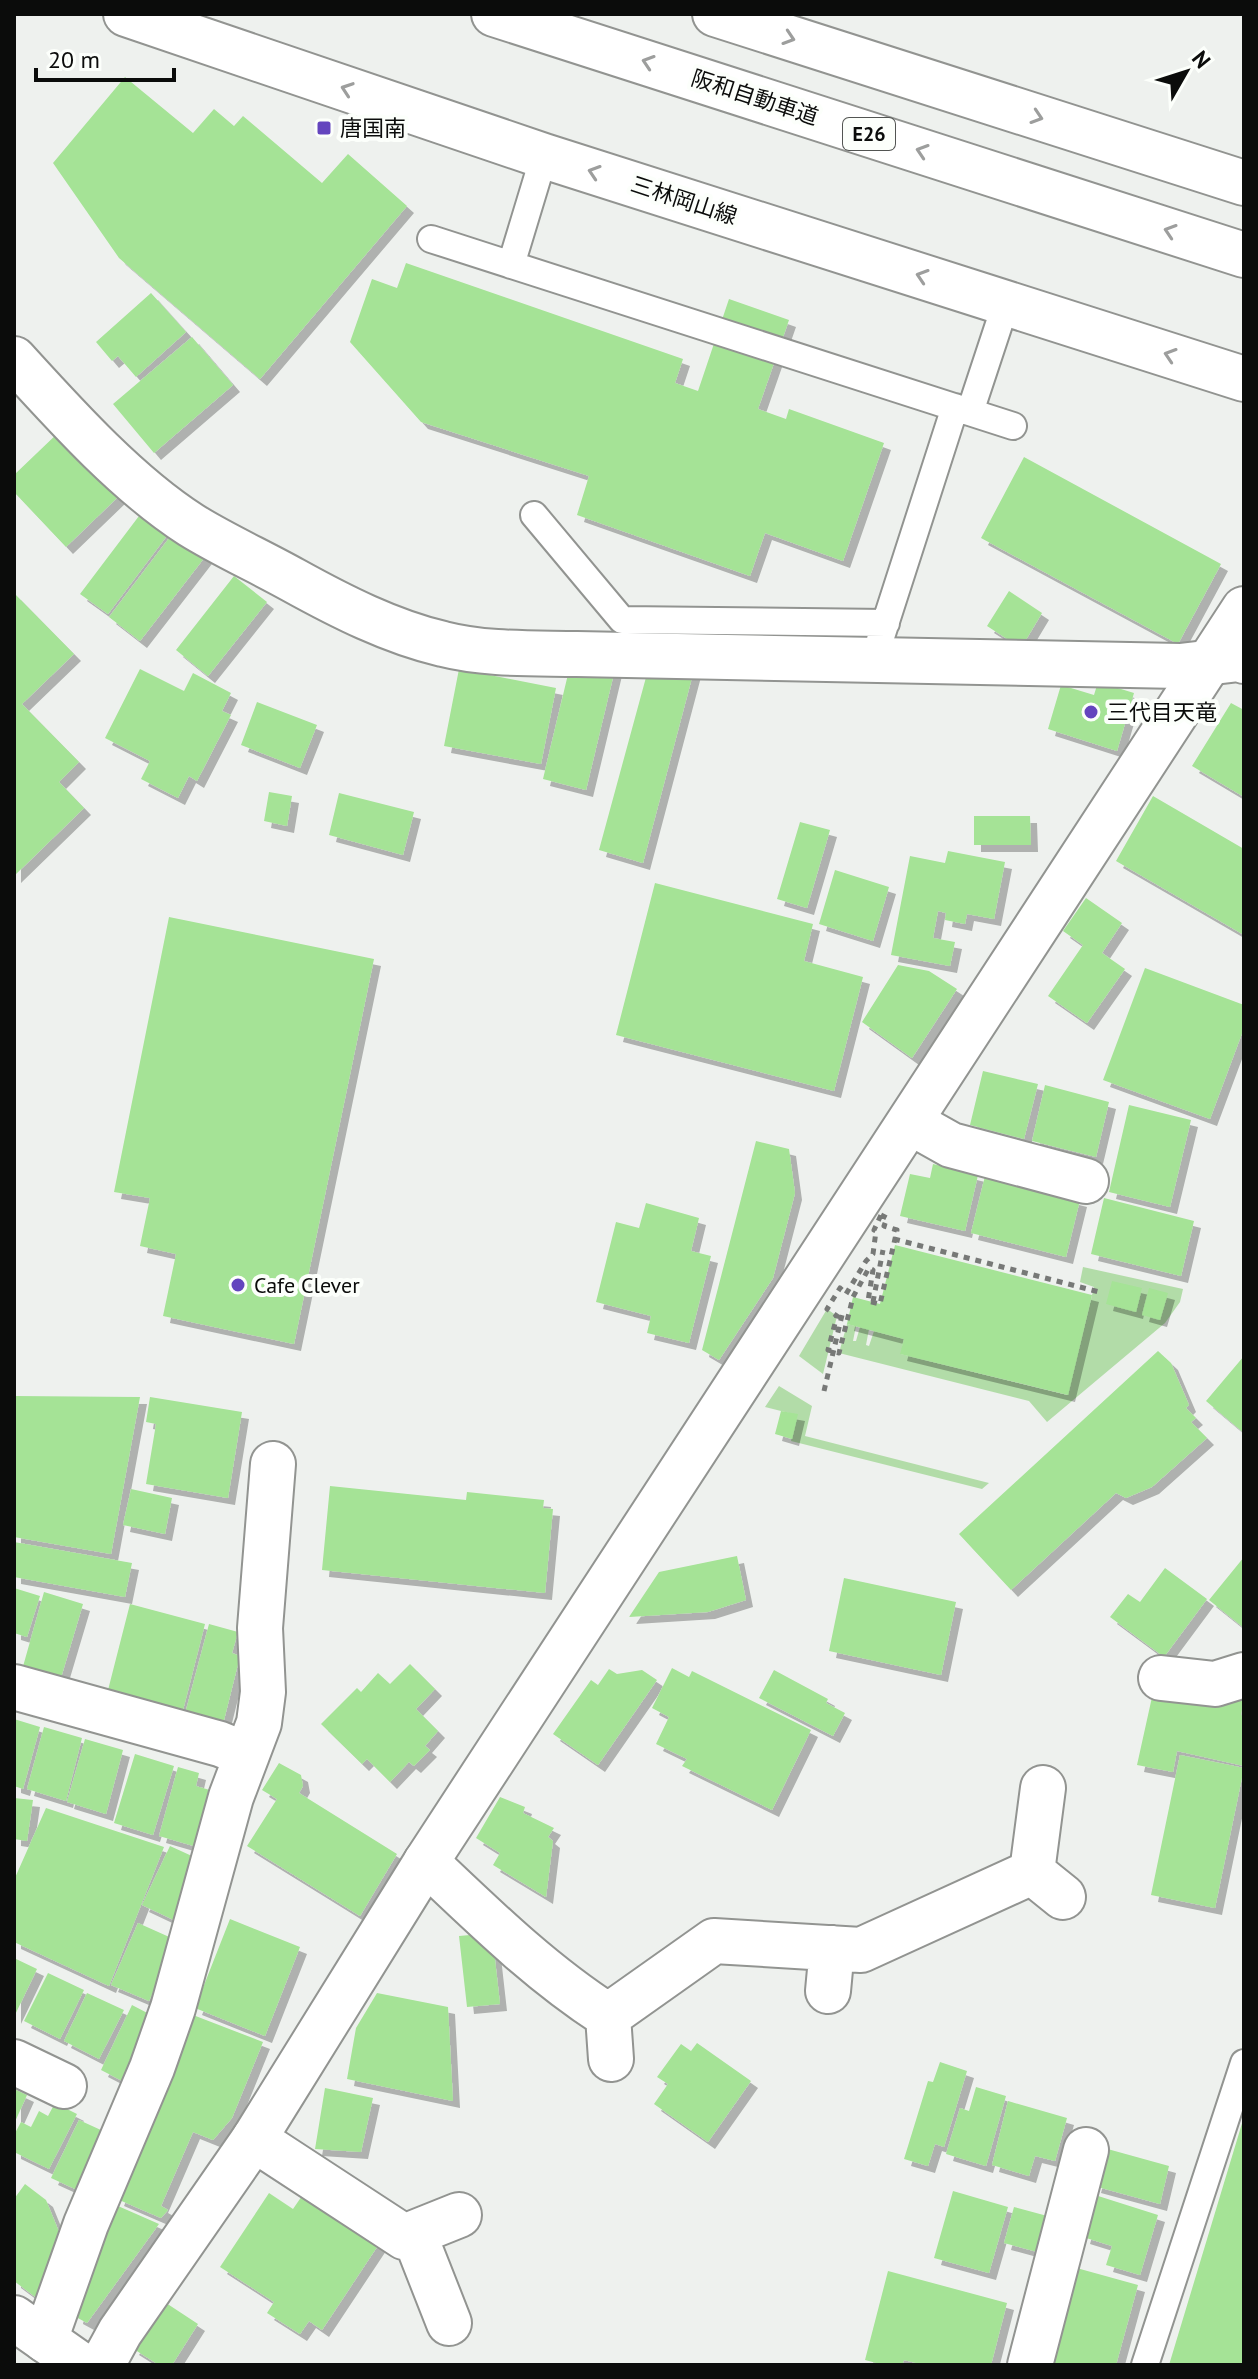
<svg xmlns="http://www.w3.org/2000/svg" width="1258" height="2379" font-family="'PT Sans','Noto Sans JP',sans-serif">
<defs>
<filter id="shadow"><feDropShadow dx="7" dy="7" stdDeviation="0" flood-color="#0004"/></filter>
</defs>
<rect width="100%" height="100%" fill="#eef1ee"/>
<!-- green -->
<path fill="#b2dca8" d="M1083 1267 1183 1289 1180 1302 1165 1323 1047 1422 1029 1401 839 1353 847 1324 856 1326 853 1341H856L860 1327 869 1329 866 1345 869 1346 874 1331 904 1339 901 1354 1067 1395 1094 1287 1080 1282Z
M827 1309 837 1316 823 1374 799 1356Z
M779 1386 812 1406 805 1436 989 1483 982 1489 791 1441 797 1415 765 1407Z"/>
<!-- building -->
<path fill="#a5e396" filter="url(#shadow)" d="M125 77 193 133 214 109 234 126 243 116 322 183 348 154 407 206 260 379 119 258 53 163Z
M406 263 683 359 675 383 698 391 729 299 789 320 758 409 786 419 789 409 884 443 843 561 765 533 750 576 577 515 589 476 421 422 350 342 372 279 397 288Z
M151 293 186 332 136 377 118 356 112 361 96 342Z
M192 337 233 385 154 453 113 404Z
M60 431 121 494 66 547 14 492V475Z
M1024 457 1221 564 1178 644 981 538Z
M142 512 169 533 108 614 80 594Z
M176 529 208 553 140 641 109 617Z
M234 576 267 602 208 676 176 650Z
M1009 591 1042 613 1021 648 987 626Z
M14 593 74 654 22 704 79 762 59 782 84 808 14 876Z
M140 669 184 691 193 673 231 693 222 711 231 715 197 781 189 776 178 798 141 779 150 761 105 738Z
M459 669 556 688 541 764 444 746Z
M615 669 586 790 543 779 569 670Z
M648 670H694L643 863 599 850Z
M1098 682 1134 693 1117 751 1048 729 1061 685 1094 695Z
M257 702 317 725 300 768 241 745Z
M1231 703 1244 710V797L1192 766Z
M269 792 292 796 287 826 264 821Z
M339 793 414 812 403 855 329 835Z
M1153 796 1244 849V935L1116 861Z
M974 816H1030L1031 845H974Z
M800 822 830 830 807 908 777 899Z
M948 851 1005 862 994 919 967 914 965 924 945 920 946 913 938 911 933 938 955 942 950 966 891 955 910 856 945 863Z
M835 870 889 887 873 941 819 924Z
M655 883 813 924 804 961 863 977 834 1091 616 1035Z
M1086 898 1122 923 1102 953 1125 969 1087 1023 1048 996 1083 945 1063 931Z
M169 917 374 959 294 1344 163 1316 176 1254 140 1246 150 1198 114 1192Z
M898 965 929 971 957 989 912 1058 862 1022Z
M1145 968 1244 1005V1028L1210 1119 1103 1080Z
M983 1071 1038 1084 1024 1139 970 1125Z
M1045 1085 1109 1102 1096 1157 1032 1141Z
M1129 1105 1191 1120 1170 1207 1109 1192Z
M756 1141 789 1149 795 1193 773 1278 719 1360 702 1350Z
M933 1164 978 1175 965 1231 900 1216 910 1174 930 1178Z
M985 1176 1080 1200 1066 1257 971 1233Z
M1104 1198 1194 1221 1181 1276 1091 1254Z
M646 1203 699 1218 691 1251 711 1256 689 1343 647 1333 651 1316 596 1302 616 1222 639 1228Z
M895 1245 1092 1295 1068 1395 900 1354 904 1339 847 1324 853 1297 880 1304Z
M1112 1281 1142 1288 1136 1312 1106 1304Z
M1149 1288 1168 1293 1160 1320 1142 1315Z
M1158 1351 1171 1363 1189 1405 1186 1408 1196 1418 1191 1422 1207 1438 1152 1487 1126 1498 1116 1493 1011 1590 959 1534Z
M1244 1356V1433L1206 1401Z
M14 1396 140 1397 111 1554 14 1537Z
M150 1397 242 1412 228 1498 146 1484 156 1424 146 1422Z
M781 1411 798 1414 792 1439 775 1434Z
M330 1486 466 1500 467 1492 544 1500 543 1508 553 1509 545 1593 322 1570Z
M131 1489 172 1498 165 1534 123 1525Z
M14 1542 132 1563 125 1597 14 1577Z
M737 1556 746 1600 708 1612 629 1617 659 1572Z
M1244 1557V1628L1209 1600Z
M1165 1568 1207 1599 1164 1657 1110 1617 1128 1594 1140 1602Z
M844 1578 956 1602 941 1675 829 1651Z
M14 1588 40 1596 27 1637 14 1633Z
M44 1592 83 1604 60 1681 22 1670Z
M130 1604 205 1624 182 1714 107 1694Z
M209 1624 238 1632 232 1653 240 1656 223 1724 185 1714Z
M410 1664 435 1689 416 1709 438 1731 425 1746 430 1750 414 1766 409 1762 390 1782 367 1759 362 1764 321 1724 357 1688 361 1692 378 1673 390 1684Z
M672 1668 689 1677 692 1671 811 1730 772 1810 682 1766 687 1759 656 1744 669 1717 652 1708Z
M609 1669 617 1674 642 1670 657 1680 598 1765 553 1734 591 1680 598 1685Z
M774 1670 828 1699 826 1703 845 1713 833 1736 759 1698Z
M1154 1688 1215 1692 1244 1698 1241 1715 1244 1716V1766L1177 1751 1173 1772 1137 1765Z
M14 1719 40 1727 23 1789 14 1786Z
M44 1727 82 1738 66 1801 27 1789Z
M85 1739 123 1750 106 1814 67 1802Z
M135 1754 174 1766 153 1835 114 1823Z
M1180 1755 1244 1768 1215 1908 1151 1895Z
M279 1763 301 1775 303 1786 299 1793 397 1854 360 1916 247 1846 277 1799 262 1790Z
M178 1767 199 1773 196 1786 220 1793 204 1849 159 1836Z
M500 1797 525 1807 523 1813 554 1828 548 1837 553 1841 546 1897 493 1865 500 1853 476 1838Z
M14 1798 33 1800 27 1841 14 1839Z
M46 1808 164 1847 109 1986 14 1942V1880Z
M170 1846 205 1862 178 1922 142 1905Z
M230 1919 300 1947 265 2036 195 2008Z
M138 1923 176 1940 149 2001 111 1985Z
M492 1933 500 2004 467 2007 459 1936Z
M14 1958 37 1969 14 2017Z
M48 1973 84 1990 60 2039 24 2021Z
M87 1993 124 2010 99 2059 64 2041Z
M377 1993 448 2007 453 2101 347 2079 356 2028Z
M132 2005 155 2017 132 2086 101 2070Z
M193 2015 263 2042 232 2118 213 2140 193 2132 161 2206 168 2210 161 2218 117 2199Z
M697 2043 751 2081 708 2142 654 2104 668 2084 657 2077 681 2044 691 2051Z
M940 2062 967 2071 944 2147 935 2144 928 2166 904 2159 928 2081 933 2082Z
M976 2087 1006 2096 986 2166 946 2154 960 2108 969 2111Z
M325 2088 373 2098 361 2152 315 2149Z
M14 2089 27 2095 14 2124Z
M1008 2101 1067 2118 1055 2161 1035 2156 1029 2176 992 2165Z
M55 2103 77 2114 49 2169 14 2152V2135L21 2122 31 2127 39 2111 48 2116Z
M79 2120 114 2136 86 2194 51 2178Z
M1243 2120 1244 2365H1169Z
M1104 2148 1169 2166 1160 2204 1094 2186Z
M25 2184 46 2200 66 2249 42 2302 14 2281V2199Z
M953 2191 1008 2207 989 2273 934 2258Z
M269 2193 293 2209 304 2193 379 2244 322 2330 309 2321 300 2334 267 2313 274 2302 220 2267Z
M1095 2195 1158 2215 1140 2275 1106 2265 1112 2246 1083 2237Z
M118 2206 159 2224 87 2323 76 2317 90 2245Z
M1014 2207 1051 2217 1041 2253 1004 2243Z
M1073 2267 1138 2285 1116 2365H1049Z
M888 2271 1007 2303 991 2365H924L904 2360 902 2365H884L865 2360Z
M163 2301 198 2324 172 2365H159L132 2348Z"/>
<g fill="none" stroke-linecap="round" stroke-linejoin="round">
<!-- lane casing -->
<g stroke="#929491" stroke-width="30">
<path id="lane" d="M431 239 1013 426
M511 265 544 156
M970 412 1006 303
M534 515 622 620 886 623
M880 640 955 407
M1145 2365 1244 2063"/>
</g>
<!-- street casing -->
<g stroke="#929491" stroke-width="48">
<path id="street" d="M14 359C65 415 127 484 191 525 223 545 259 561 293 580 340 606 391 632 443 644 486 655 533 653 577 654L1180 666 1239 659 1244 661
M910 1122 951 1145 1086 1181
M1161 1678 1215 1684 1244 1675
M14 1687 220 1744 247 1755
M426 1862C484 1917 541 1973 608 2016L714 1941 861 1950 1032 1872 1043 1788
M1032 1872 1063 1897
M828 1991 832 1948
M608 2016 611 2059
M14 2062 64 2086
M254 2139 404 2237 459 2215
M414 2234 449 2323
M45 2340 86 2224 152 2068 173 2008 231 1797 259 1723 263 1692 260 1628 273 1464
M1030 2365 1086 2150"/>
</g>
<!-- secondary casing -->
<g stroke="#929491" stroke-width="48">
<path id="secondary" d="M126 14 544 156 1244 379
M14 2318 81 2365
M102 2365 120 2332 254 2139 426 1862 1244 609"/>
</g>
<!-- highway casing -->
<g stroke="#929491" stroke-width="48">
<path id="highway" d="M494 14 1244 255
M715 14 1244 183"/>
</g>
<!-- path -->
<path stroke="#777977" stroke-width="5" stroke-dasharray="6 6" stroke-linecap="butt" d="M881 1215 887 1218 884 1226 897 1230 880 1304 868 1301 873 1270 869 1268 853 1297 839 1353 828 1350 837 1316 827 1309 840 1288 846 1294 866 1261 873 1254 876 1231 874 1230Z
M894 1239 1103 1293
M873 1302 883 1250
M824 1391 843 1311"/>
<!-- lane -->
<use href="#lane" stroke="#fff" stroke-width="26"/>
<!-- street -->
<use href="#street" stroke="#fff" stroke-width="44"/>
<!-- secondary -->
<use href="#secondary" stroke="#fff" stroke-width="44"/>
<!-- highway -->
<use href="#highway" stroke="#fff" stroke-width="44"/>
</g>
<!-- one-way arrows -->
<defs><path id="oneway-chevron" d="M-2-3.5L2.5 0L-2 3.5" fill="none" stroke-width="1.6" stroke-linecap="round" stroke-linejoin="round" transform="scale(2)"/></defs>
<g stroke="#9d9e9d">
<use href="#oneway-chevron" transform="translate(789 38) rotate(18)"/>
<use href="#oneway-chevron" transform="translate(648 62) rotate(-162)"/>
<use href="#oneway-chevron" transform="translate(347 89) rotate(-161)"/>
<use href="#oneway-chevron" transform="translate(1037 117) rotate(18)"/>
<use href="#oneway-chevron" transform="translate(922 151) rotate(-162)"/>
<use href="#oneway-chevron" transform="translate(594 172) rotate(-162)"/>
<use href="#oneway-chevron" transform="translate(1170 231) rotate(-162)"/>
<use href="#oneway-chevron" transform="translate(922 276) rotate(-162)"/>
<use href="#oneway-chevron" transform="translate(1170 355) rotate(-162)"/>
</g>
<!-- markers -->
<g fill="#6445be" stroke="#fcfffb" stroke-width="3">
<rect x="316" y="120" width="16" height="16" rx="4"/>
<circle cx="1091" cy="712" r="8"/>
<circle cx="238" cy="1285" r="8"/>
</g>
<g text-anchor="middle" stroke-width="8" stroke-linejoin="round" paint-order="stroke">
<!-- shield labels -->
<rect fill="#fcfffb" stroke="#535553" stroke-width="2" x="843" y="118" width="52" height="32" rx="6"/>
<g font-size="20" font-weight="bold" fill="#0b0c0b">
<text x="869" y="141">E26</text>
</g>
<!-- street labels -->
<g font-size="22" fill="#0b0c0b" stroke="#fcfffb">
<text transform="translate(755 97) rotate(18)" y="8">阪和自動車道</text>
<text transform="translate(684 200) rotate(18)" y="8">三林岡山線</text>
</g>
<!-- poi labels -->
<g font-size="22" fill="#0b0c0b" stroke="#fcfffb" text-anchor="start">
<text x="340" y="136">唐国南</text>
<text x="1107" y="720">三代目天竜</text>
<text x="254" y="1293">Cafe Clever</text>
</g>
</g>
<!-- border -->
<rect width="1258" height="2379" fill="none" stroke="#0b0c0b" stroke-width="32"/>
<!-- north arrow -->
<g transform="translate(1186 72) rotate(51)" stroke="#fcfffb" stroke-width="6" paint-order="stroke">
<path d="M0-6L14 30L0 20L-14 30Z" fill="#0b0c0b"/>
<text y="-12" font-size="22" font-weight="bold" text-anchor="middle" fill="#0b0c0b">N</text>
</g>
<!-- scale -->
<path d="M36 68v12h138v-12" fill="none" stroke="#0b0c0b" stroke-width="4"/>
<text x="48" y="68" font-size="24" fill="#0b0c0b" stroke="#fcfffb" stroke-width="6" paint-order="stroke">20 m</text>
</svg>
